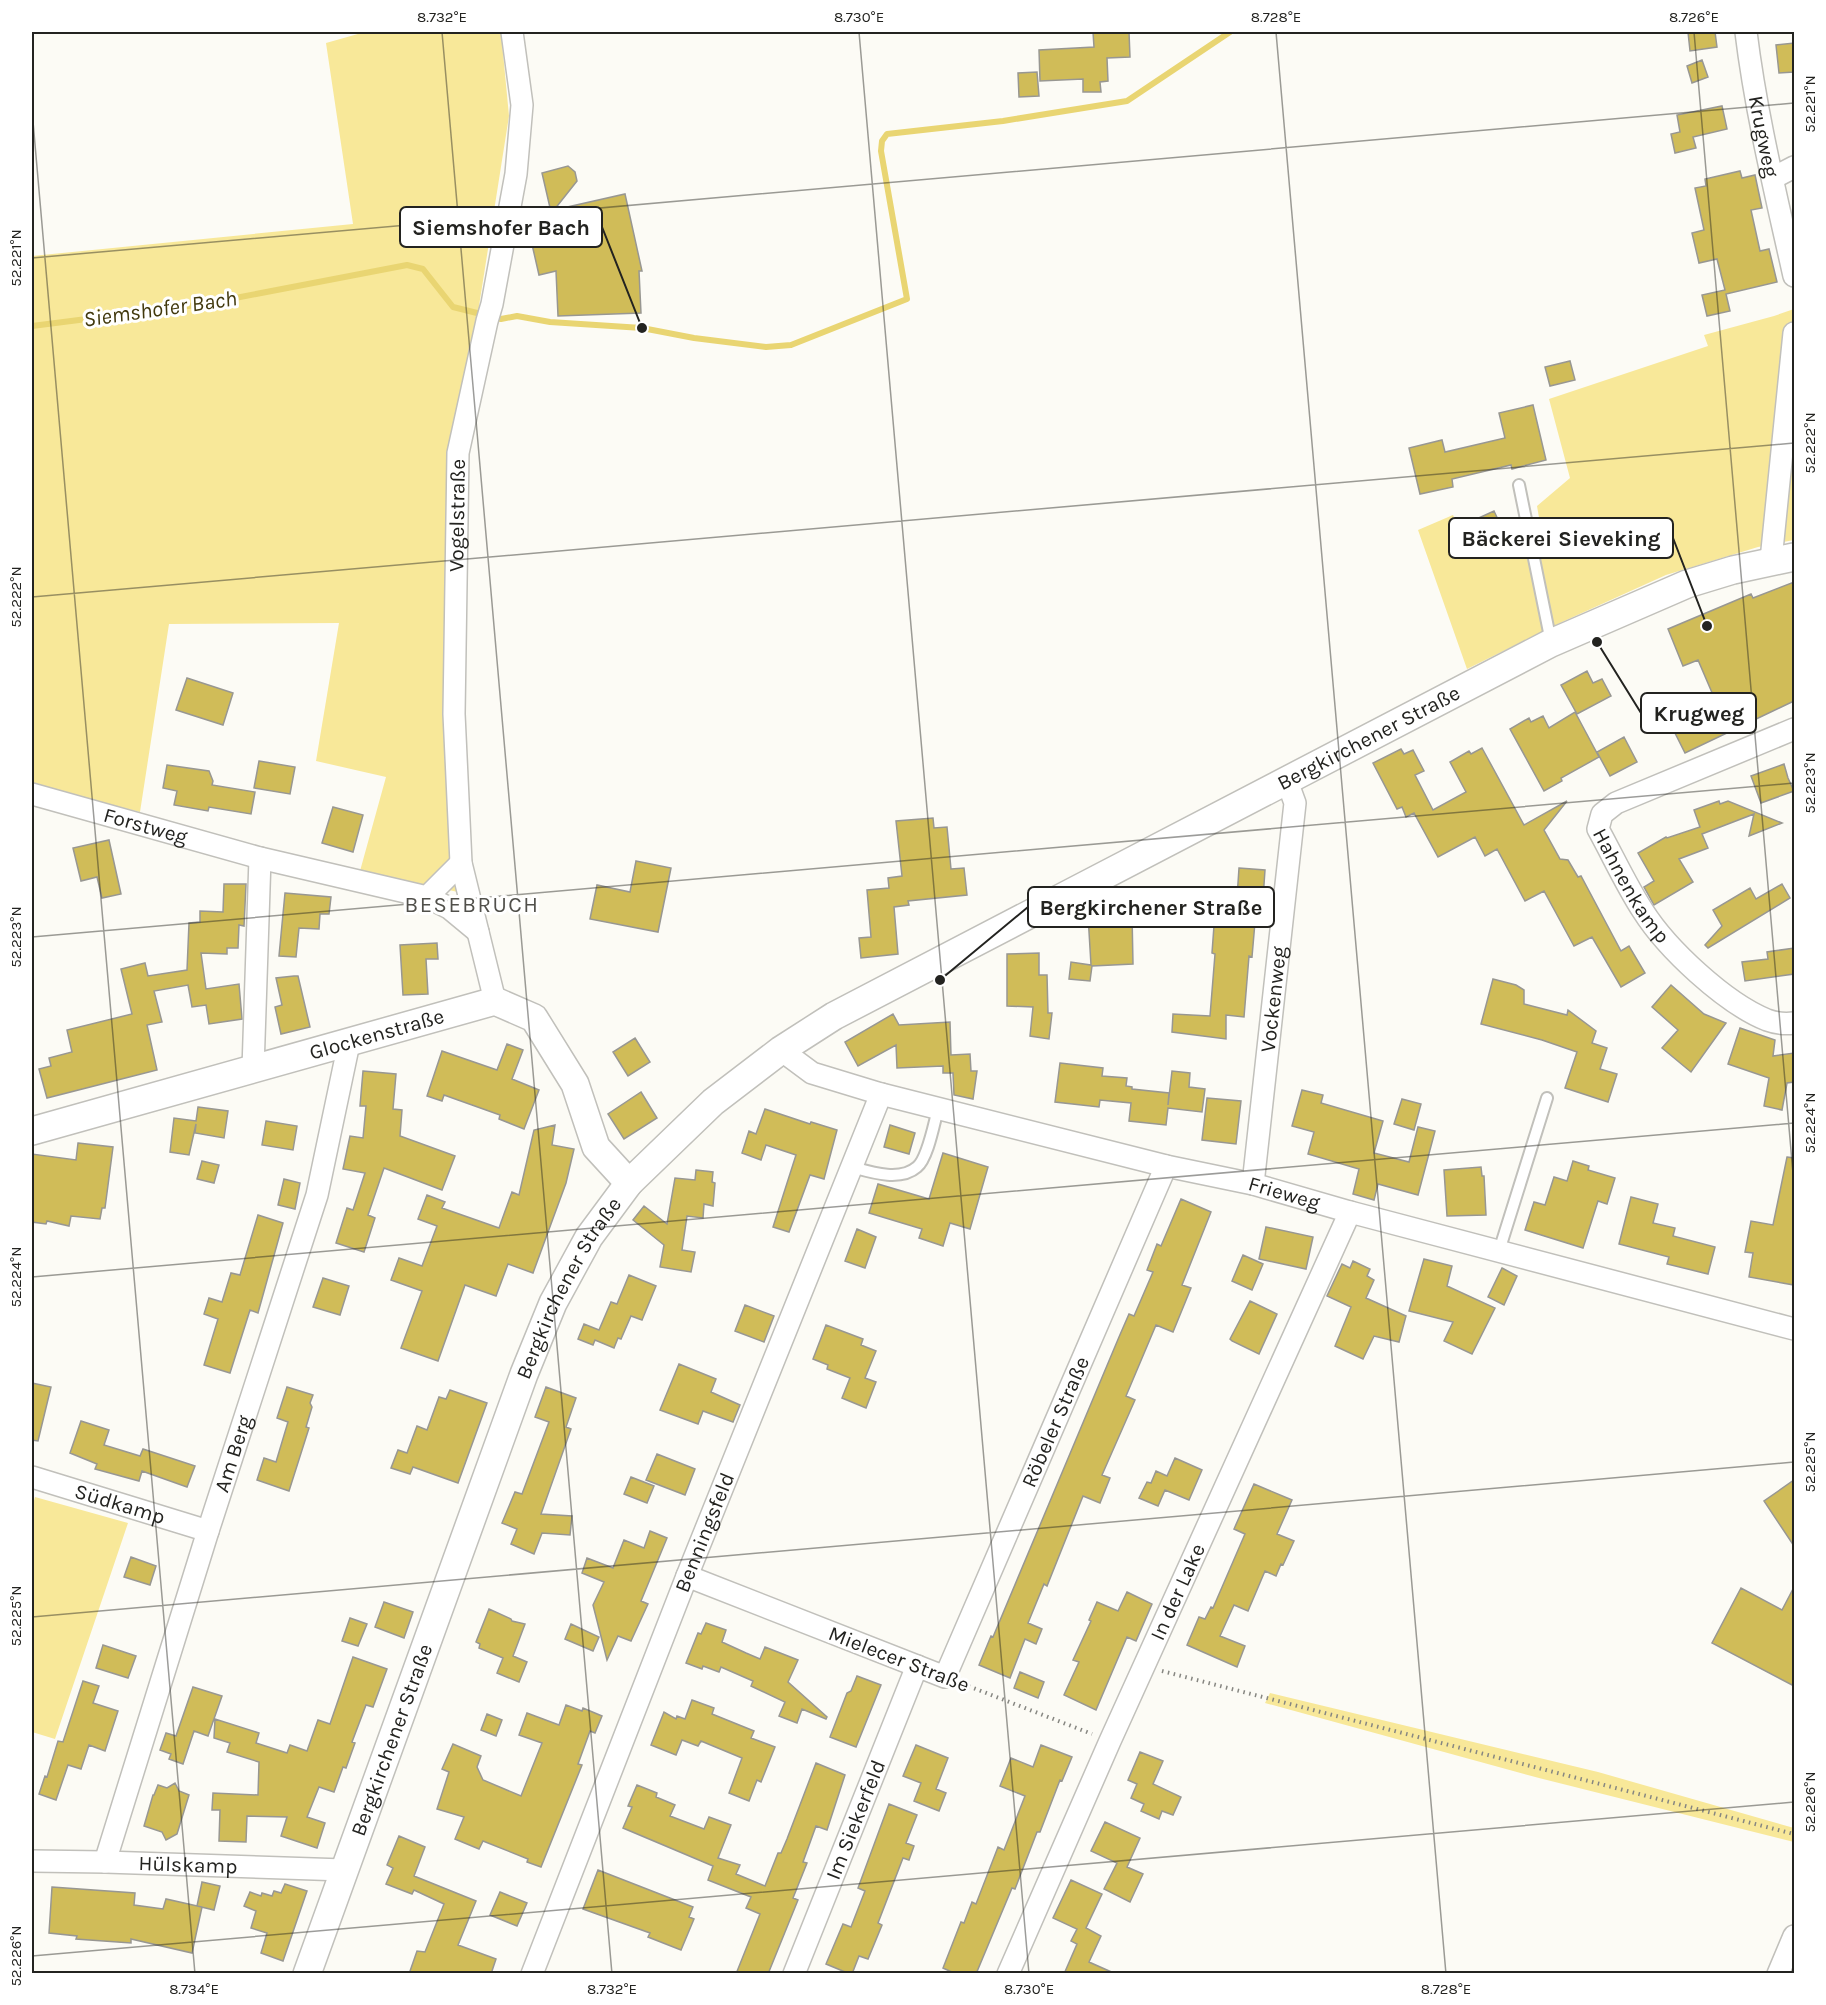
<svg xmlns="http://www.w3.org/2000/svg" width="1826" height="2005" font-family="Karla,sans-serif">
<rect width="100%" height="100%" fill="#fcfbf5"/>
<!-- green -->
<path fill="#f8e899" d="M365 32H501L509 116 479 306 486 309 465 453 458 711 472 895 360 871 386 777 316 761 339 623 169 624 140 812 32 785V256L353 224 326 43Z
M1794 309V540L1758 547 1666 575 1562 622 1467 669 1418 530 1453 515 1472 558 1510 542 1545 552 1537 506 1570 478 1549 399 1708 346 1704 335 1774 316Z
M35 1497 128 1523 55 1739 32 1732V1508Z
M1270 1693 1598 1772 1794 1828V1842L1539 1778 1265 1703Z"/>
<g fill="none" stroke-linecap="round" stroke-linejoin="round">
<!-- stream -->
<path stroke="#e9d572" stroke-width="6" d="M32 326 204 304 407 265 423 269 453 307 501 319 517 316 550 322 642 328 694 338 766 347 791 345 907 299 881 151 882 141 887 134 1003 121 1127 101 1230 32"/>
</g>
<!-- building -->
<path fill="#d0bc58" stroke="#989792" stroke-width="1.5" d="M1093 32H1129L1130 57 1107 58 1108 81 1100 82 1101 92H1083V79L1040 81 1039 50 1094 47Z
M1688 32H1715L1717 47 1690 51Z
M1794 43V72L1779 73 1776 45Z
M1702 60 1708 77 1692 83 1687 66Z
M1037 72 1039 96 1019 97 1018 73Z
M1722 106 1727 129 1693 137 1696 148 1675 153 1671 134 1680 132 1677 115Z
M568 166 575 172 577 181 554 210 625 194 642 271H639L641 313 558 316 556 271 539 275 526 218 551 212 542 173Z
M1740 171 1742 178 1755 175 1762 208 1751 210 1760 251 1769 249 1777 282 1726 294 1730 311 1707 316 1702 295 1725 290 1717 259 1699 263 1692 233 1704 230 1695 188 1706 186 1705 179Z
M1570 361 1575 380 1550 386 1545 367Z
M1533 405 1546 460 1512 469 1511 465 1452 479 1453 487 1420 494 1409 448 1442 440 1445 452 1505 438 1499 413Z
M1494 511 1508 541 1472 557 1459 527Z
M1794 582V701L1685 753 1674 731 1716 710 1710 697 1713 695 1698 660 1683 666 1668 629 1751 594 1753 598Z
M1587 671 1593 683 1602 679 1611 696 1577 714 1561 685Z
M187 678 233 693 223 725 176 710Z
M1575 712 1599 757 1561 778 1562 781 1544 791 1510 729 1529 718 1531 722 1543 716 1549 728Z
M1624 737 1637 762 1610 776 1597 752Z
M1482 748 1524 825 1567 801 1544 830 1560 859 1568 860 1578 877 1581 876 1621 951 1629 946 1645 973 1621 987 1592 937 1574 946 1544 891 1525 901 1497 849 1485 856 1475 837 1438 857 1414 813 1406 817 1402 807 1397 809 1373 763 1401 749 1404 754 1413 750 1424 771 1415 775 1433 810 1466 792 1450 762 1469 751 1471 754Z
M259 761 295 767 290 794 254 788Z
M1784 764 1788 778 1794 791 1761 803 1751 776Z
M167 765 209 771 213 781 212 785 255 792 251 814 209 807 208 811 174 805 177 791 163 788Z
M1719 801 1720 804 1728 801 1782 823 1749 836 1754 814 1702 834 1708 848 1679 859 1693 882 1654 905 1644 887 1654 881 1638 853 1666 837 1667 838 1700 827 1694 810Z
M333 807 363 815 353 852 322 843Z
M933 818 934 828 947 827 951 869 964 868 967 895 908 901 909 905 894 907 898 954 861 958 859 938 871 937 867 890 889 888 888 878 902 876 896 821Z
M109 840 121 894 102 898 97 877 81 881 73 848Z
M636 861 671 868 658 932 590 919 597 885 630 892Z
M1239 868 1265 870 1263 899H1257L1252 957 1249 956 1244 1017 1226 1015V1039L1172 1032 1173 1014 1210 1016 1215 954 1212 953 1215 912 1236 913Z
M224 884H246L244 926 239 925 238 948H227V954L201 953 206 989 239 984 242 1019 209 1024 206 1005 192 1007 188 985 154 991 162 1022 147 1025 157 1070 47 1098 39 1069 51 1066 49 1058 72 1052 67 1030 132 1014 121 969 145 963 148 976 187 970 189 923 200 922V911L223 912Z
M1782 884 1790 898 1708 948 1705 945 1722 926 1713 910 1750 888 1756 899Z
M285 893 331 897 329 914H320L319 929 299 928 296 957 279 956Z
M1122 913V915L1132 914 1133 964 1092 966 1090 981 1069 979 1071 962 1091 965 1088 915Z
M437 943 438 959H426L428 994 403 995 400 945Z
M1794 948V974L1745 981 1742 962 1768 959 1767 952Z
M1039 953V975H1047L1048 1013H1052L1049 1039 1030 1036 1033 1007 1007 1006V954Z
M294 976H298L310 1027 281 1034 275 1007 282 1005 276 978Z
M1493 979 1516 985 1524 990V1004L1567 1015 1568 1010 1596 1031 1592 1043 1607 1048 1600 1069 1617 1074 1608 1102 1565 1088 1577 1052 1542 1040 1481 1024Z
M1671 985 1704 1014 1726 1023 1691 1072 1662 1048 1678 1030 1652 1007Z
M893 1014 899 1025 950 1022 951 1055 970 1054 971 1071H977L973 1099 954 1095 953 1073H943V1066L897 1068 896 1045 858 1066 845 1042Z
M1740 1028 1775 1040 1773 1056 1794 1053V1082L1787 1083 1782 1110 1764 1106 1769 1078 1728 1064Z
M635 1038 650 1062 628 1076 613 1052Z
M507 1044 523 1050 512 1079 539 1090 524 1129 499 1119 500 1115 444 1095 442 1101 427 1096 442 1051 497 1070Z
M1060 1063 1103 1068 1102 1076 1127 1078 1126 1086 1132 1087V1089L1169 1093 1168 1105 1172 1071 1190 1073 1189 1087 1205 1089 1202 1112 1168 1108 1166 1125 1129 1121 1131 1103 1100 1100 1099 1107 1055 1102Z
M363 1071 396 1074 393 1109 402 1110 400 1136 455 1156 442 1190 384 1168 368 1215 375 1218 364 1252 336 1243 347 1208 353 1210 365 1173 343 1169 350 1136 363 1138 366 1106H360Z
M1302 1090 1323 1095 1321 1103 1383 1121 1374 1153 1409 1162 1418 1127 1435 1131 1418 1195 1378 1184 1374 1200 1353 1194 1359 1169 1308 1154 1314 1132 1292 1126Z
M641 1092 657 1118 624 1139 608 1114Z
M1207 1098 1241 1101 1236 1144 1202 1140Z
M1402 1099 1421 1104 1414 1130 1394 1124Z
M198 1107 228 1111 224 1138 195 1133 196 1124 189 1155 170 1152 174 1118 196 1121Z
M765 1109 810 1124 811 1122 837 1130 824 1179 810 1175 789 1232 773 1227 796 1155 766 1145 761 1160 742 1153 749 1131 756 1134Z
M266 1121 297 1126 293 1150 262 1145Z
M555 1125 552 1145 574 1149 566 1183 533 1273 508 1264 496 1296 465 1285 438 1361 401 1348 422 1291 391 1280 399 1258 422 1266 437 1226 418 1219 427 1195 445 1202 442 1208 499 1228 512 1192 519 1195 534 1130Z
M890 1125 915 1133 909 1154 884 1147Z
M78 1143 113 1147 105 1208H102L100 1219 71 1216 69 1226 47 1221 46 1224 32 1222V1154L76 1160Z
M943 1153 988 1167 970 1229 950 1223 943 1246 919 1238 922 1229 869 1213 878 1184 929 1199Z
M1787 1157 1794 1158V1285L1749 1277 1753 1253 1745 1252 1751 1221 1773 1225Z
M202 1161 219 1165 214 1183 197 1179Z
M1573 1161 1589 1166 1588 1170 1615 1178 1607 1204 1598 1201 1583 1248 1525 1230 1534 1202 1545 1205 1554 1177 1567 1181Z
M1481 1167 1482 1176H1484L1486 1215 1447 1216 1444 1170Z
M696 1170 713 1172 712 1182 715 1183 713 1206 704 1204 703 1218 687 1216 682 1250 695 1252 691 1272 660 1267 664 1245 633 1220 644 1206 667 1224 675 1178 695 1180Z
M284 1179 300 1183 295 1209 278 1205Z
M1631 1197 1658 1204 1653 1223 1675 1228 1673 1236 1715 1247 1708 1274 1667 1264 1669 1257 1619 1244Z
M1181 1199 1211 1212 1182 1285 1191 1288 1173 1332 1156 1325 1126 1396 1135 1400 1102 1475 1110 1478 1100 1503 1083 1496 1047 1586 1044 1584 1028 1623 1042 1629 1036 1644 1025 1639 1010 1678 979 1665 991 1636 993 1637 1119 1337 1129 1314 1134 1316 1153 1272 1147 1270 1157 1244 1161 1246Z
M258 1215 283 1223 258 1313 250 1310 230 1373 204 1365 218 1319 204 1314 209 1298 222 1302 231 1273 240 1275Z
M1266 1227 1313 1237 1306 1269 1259 1259Z
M857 1229 876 1237 865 1268 845 1261Z
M1243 1255 1263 1264 1252 1290 1232 1281Z
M1424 1259 1452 1266 1447 1286 1495 1308 1472 1354 1444 1341 1453 1322 1409 1311Z
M1353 1261 1370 1269 1367 1276 1374 1280 1366 1298 1406 1316 1399 1342 1374 1336 1363 1359 1335 1346 1351 1307 1327 1296 1342 1264 1350 1268Z
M1502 1268 1517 1276 1504 1305 1488 1297Z
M629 1275 656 1286 642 1320 631 1316 621 1339 618 1338 614 1348 595 1340 593 1345 578 1339 584 1324 599 1330 611 1302 617 1304Z
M323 1278 349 1286 340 1315 313 1307Z
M1250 1301 1277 1314 1259 1354 1232 1341 1230 1339Z
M745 1305 774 1316 764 1342 735 1331Z
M826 1325 863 1339 861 1345 876 1351 865 1378 876 1382 866 1408 842 1398 850 1378 827 1369 828 1365 813 1359Z
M679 1364 716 1379 711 1392 740 1405 733 1422 703 1411 698 1424 660 1410Z
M32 1383 51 1387 38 1441 32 1440Z
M287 1387 313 1395 310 1403 312 1407 306 1427 309 1428 289 1491 257 1480 264 1458 276 1462 288 1422 277 1418Z
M546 1387 576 1398 566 1427 571 1429 541 1514 572 1516 570 1535 542 1533 534 1554 511 1544 517 1529 502 1523 515 1492 522 1494 549 1422 535 1417Z
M450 1390 487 1403 458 1483 413 1467 410 1474 391 1468 398 1450 407 1453 417 1426 427 1430 439 1397 446 1399Z
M81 1421 109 1430 104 1445 140 1456 143 1449 195 1466 187 1487 142 1471 139 1481 95 1469 97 1464 70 1453Z
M657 1454 695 1469 685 1495 646 1480Z
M1175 1458 1202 1470 1189 1500 1165 1490 1158 1506 1139 1498 1147 1482 1151 1483 1156 1471 1167 1476Z
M631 1477 654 1486 647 1503 624 1494Z
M1794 1480V1546L1764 1501Z
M1254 1484 1292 1500 1277 1534 1294 1541 1283 1565 1281 1564 1276 1576 1265 1571 1248 1611 1234 1605 1220 1636 1245 1646 1237 1667 1187 1645 1199 1617 1205 1619 1211 1607 1213 1608 1245 1534 1234 1529Z
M650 1531 667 1538 641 1601 648 1604 631 1641 618 1636 607 1660 593 1605 604 1582 582 1573 587 1558 613 1568 624 1540 644 1548Z
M131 1557 156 1566 150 1585 124 1577Z
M1794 1587V1686L1712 1643 1741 1588 1782 1610Z
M1127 1592 1152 1604 1136 1641 1127 1637 1096 1710 1064 1695 1079 1662 1073 1660 1091 1621 1089 1620 1097 1602 1118 1611Z
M384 1602 413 1612 404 1638 375 1627Z
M489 1609 511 1619 512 1621 525 1624 513 1656 527 1662 519 1682 497 1673 503 1658 479 1648 480 1644 476 1642Z
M350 1618 367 1624 358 1646 342 1641Z
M706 1623 726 1630 722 1642 746 1653 760 1659 765 1647 798 1660 788 1682 827 1717 826 1719 802 1709 797 1723 779 1716 785 1702 751 1686 753 1681 721 1667 719 1672 703 1666 702 1669 686 1663 698 1633 701 1634Z
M571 1624 599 1637 593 1651 565 1639Z
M103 1645 136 1656 128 1678 96 1668Z
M353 1657 387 1669 373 1707 366 1705 352 1742 355 1743 346 1768 343 1767 334 1792 319 1787 307 1817 325 1823 317 1848 281 1836 287 1817 247 1816 246 1842 219 1841 220 1810H212L213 1793 258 1795 259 1762 227 1752 230 1743 214 1738 215 1719 259 1733 256 1743 287 1753 290 1745 307 1751 318 1720 330 1724Z
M1020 1672 1044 1682 1038 1698 1014 1688Z
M857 1676 881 1685 856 1747 830 1737 847 1693 851 1691Z
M83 1681 99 1686 93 1703 118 1711 105 1751 89 1745 81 1769 68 1765 56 1800 39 1794 45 1776 47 1777 58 1741 63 1742Z
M193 1687 222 1696 208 1736 194 1731 183 1764 169 1759 171 1754 160 1750 166 1733 176 1736Z
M692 1700 714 1708 712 1714 754 1731 751 1738 775 1747 761 1782 757 1780 749 1801 729 1793 742 1758 701 1741 698 1746 682 1740 676 1755 651 1745 664 1712 676 1719 677 1716 685 1719Z
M566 1705 582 1711 583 1708 602 1716 595 1733 590 1731 578 1764 582 1765 541 1867 527 1862 528 1859 483 1841 479 1849 455 1839 464 1817 437 1809 449 1772 442 1769 453 1744 481 1756 477 1767 483 1780 521 1796 542 1743 519 1735 527 1713 559 1725Z
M487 1714 502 1720 496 1736 481 1730Z
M916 1745 948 1758 936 1789 946 1793 939 1811 914 1801 921 1783 903 1776Z
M1041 1745 1072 1757 1062 1781 1060 1780 1040 1832H1037L1015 1889 1012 1888 976 1974H956L943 1968 961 1922 964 1923 972 1902 976 1904 998 1847 1004 1850 1025 1796 1000 1786 1011 1758 1033 1767Z
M1140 1752 1163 1761 1153 1784 1181 1797 1173 1815 1162 1811 1159 1819 1141 1811 1144 1804 1131 1798 1137 1784 1128 1780Z
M816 1763 845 1775 827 1830 816 1826 803 1862 807 1863 793 1898 798 1900 768 1974H736L760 1914 746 1908 751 1897 708 1880 713 1866 623 1828 632 1807 628 1806 637 1785 657 1793 656 1797 675 1805 670 1816 704 1829 709 1817 731 1825 718 1858 740 1865 736 1874 765 1886 778 1853H781L787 1839Z
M175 1783 179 1791 189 1795 177 1834 166 1840 162 1832 144 1826 153 1795H154L158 1785 167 1788Z
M889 1804 917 1815 906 1843 914 1846 909 1860 903 1858 878 1923 882 1925 868 1959 859 1956 852 1974H850L826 1964 843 1924 851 1927 865 1891 858 1888Z
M1105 1822 1140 1838 1127 1867 1143 1874 1130 1902 1104 1889 1117 1863 1091 1851Z
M399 1836 425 1847 414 1876 476 1901 458 1945 496 1959 491 1974H409L417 1951 425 1952 444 1904 414 1890 412 1894 386 1884 393 1868 387 1865Z
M598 1870 693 1907 689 1917 694 1919 681 1950 648 1937 650 1933 583 1909Z
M1071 1880 1102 1894 1086 1928 1101 1936 1089 1962 1116 1974H1064L1077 1944 1071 1941 1077 1929 1053 1918Z
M202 1882 220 1886 214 1910 197 1906Z
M285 1884 307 1891 283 1961 261 1953 267 1933 251 1928 256 1911 244 1906 250 1892 261 1896 262 1893 272 1896 274 1891 281 1893Z
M52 1887 135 1893 134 1905 163 1909 166 1899 202 1907 192 1953 131 1939V1943L76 1939 77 1936 49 1933Z
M500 1892 527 1903 517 1926 490 1915Z"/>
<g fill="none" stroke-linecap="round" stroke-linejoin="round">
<!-- service casing -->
<g stroke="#c1c0bb" stroke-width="14">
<path id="service" d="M1519 485 1551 642
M852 1167C870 1172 900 1182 917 1167 928 1158 934 1123 938 1109
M1499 1251 1547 1098"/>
</g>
<!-- minor casing -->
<g stroke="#c1c0bb" stroke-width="24">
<g id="minor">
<path id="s1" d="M1746 32C1756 114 1776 195 1794 276"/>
<path d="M1773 178 1794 167"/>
<path d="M1771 560 1794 333"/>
<path id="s2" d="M1794 729 1616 803 1602 814 1598 829C1613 856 1626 885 1643 911 1667 949 1725 1003 1767 1020 1775 1023 1786 1024 1794 1023"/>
<path id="s3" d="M32 794 260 858 427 897 461 863"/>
<path d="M427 897 449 908 478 932"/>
<path id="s4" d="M495 1001 461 863 454 714 458 453 487 321 492 304 516 174 522 105 512 32"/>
<path id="s5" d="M781 1050 812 1073 881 1094 1166 1166 1253 1184 1350 1212 1794 1329"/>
<path d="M253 1069 260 858"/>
<path id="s6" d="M1253 1184 1295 803 1287 781"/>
<path id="s7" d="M32 1477 208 1531"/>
<path id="s8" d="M687 1576 945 1677 1166 1166"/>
<path id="s9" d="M32 1861 105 1862 344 1870"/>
<path id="s10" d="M105 1862 208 1531 317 1195 349 1043"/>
<path id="s11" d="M532 1974 687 1576 881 1094"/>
<path id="s12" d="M794 1974 917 1666"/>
<path id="s13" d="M1008 1974 1110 1741 1350 1212"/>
<path d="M1778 1974 1794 1936"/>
</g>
</g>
<!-- tertiary casing -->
<g stroke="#c1c0bb" stroke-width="30">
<g id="tertiary">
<path id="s14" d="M32 1131 495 1001 534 1018 575 1084 596 1147 629 1183"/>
<path id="s15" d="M307 1974 524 1374 553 1303 589 1237 629 1183 713 1102 781 1050 834 1016 1551 643 1687 584 1733 570 1794 557"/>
</g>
</g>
<!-- path -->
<path stroke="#868681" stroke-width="4" stroke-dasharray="1.5 4.5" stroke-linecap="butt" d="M1162 1671 1794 1834
M963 1684 1092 1734"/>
<!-- service -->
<use href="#service" stroke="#fff" stroke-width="10"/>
<!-- minor -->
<use href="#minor" stroke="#fff" stroke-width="21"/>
<!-- tertiary -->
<use href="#tertiary" stroke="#fff" stroke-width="27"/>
</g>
<!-- ticks -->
<path fill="none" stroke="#232320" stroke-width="1.5" stroke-opacity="0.45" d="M442 32 612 1974M859 32 1029 1974M1276 32 1446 1974M1694 32 1794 1185M32 110 195 1974M32 258 1794 103M32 597 1794 443M32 937 1794 783M32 1277 1794 1123M32 1617 1794 1462M32 1956 1794 1802"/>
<g text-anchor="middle" stroke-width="6" stroke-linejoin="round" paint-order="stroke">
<!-- street labels -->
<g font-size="21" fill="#232320" stroke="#fff">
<text dy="7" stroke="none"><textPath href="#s1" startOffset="106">Krugweg</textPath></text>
<text dy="7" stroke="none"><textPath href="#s4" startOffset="490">Vogelstraße</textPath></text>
<text dy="7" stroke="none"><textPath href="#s15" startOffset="1725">Bergkirchener Straße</textPath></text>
<text dy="7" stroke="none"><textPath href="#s3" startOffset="118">Forstweg</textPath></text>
<text dy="7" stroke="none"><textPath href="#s2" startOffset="292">Hahnenkamp</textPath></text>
<text dy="7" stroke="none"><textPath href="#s6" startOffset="186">Vockenweg</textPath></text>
<text dy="7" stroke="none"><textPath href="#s14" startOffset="358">Glockenstraße</textPath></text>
<text dy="7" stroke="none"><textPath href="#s5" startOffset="526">Frieweg</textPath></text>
<text dy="7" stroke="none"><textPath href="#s15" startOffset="735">Bergkirchener Straße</textPath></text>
<text dy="7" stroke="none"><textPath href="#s8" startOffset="555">Röbeler Straße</textPath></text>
<text dy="7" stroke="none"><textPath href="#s10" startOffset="428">Am Berg</textPath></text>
<text dy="7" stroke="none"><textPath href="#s7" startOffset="92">Südkamp</textPath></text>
<text dy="7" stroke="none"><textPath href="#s11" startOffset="474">Benningsfeld</textPath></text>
<text dy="7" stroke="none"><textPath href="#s13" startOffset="418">In der Lake</textPath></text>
<text transform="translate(899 1659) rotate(21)" y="7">Mielecer Straße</text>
<text dy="7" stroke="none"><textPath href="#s15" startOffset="249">Bergkirchener Straße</textPath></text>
<text dy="7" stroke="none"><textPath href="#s12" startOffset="166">Im Siekerfeld</textPath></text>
<text dy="7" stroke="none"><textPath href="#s9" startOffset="156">Hülskamp</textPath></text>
</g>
<!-- water labels -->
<g font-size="22" font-style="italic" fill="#41380d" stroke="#fff">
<text transform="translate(160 308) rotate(-8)" y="8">Siemshofer Bach</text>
</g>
<!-- neighbourhood labels -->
<g font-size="22" letter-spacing="1.5" fill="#51504b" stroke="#fff">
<text x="472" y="912">BESEBRUCH</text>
</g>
</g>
<!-- callouts -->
<path fill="none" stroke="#232320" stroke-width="2" d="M642 328L602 227M1707 626L1673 538M1597 642L1641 713M940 980L1028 907"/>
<g fill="#232320" stroke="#fff" stroke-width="2">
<circle cx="642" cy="328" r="6"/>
<circle cx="1707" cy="626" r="6"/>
<circle cx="1597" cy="642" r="6"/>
<circle cx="940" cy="980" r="6"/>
</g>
<g fill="#fff" stroke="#232320" stroke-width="2">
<rect x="400" y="207" width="202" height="40" rx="6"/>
<rect x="1449" y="518" width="224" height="40" rx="6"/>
<rect x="1641" y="693" width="115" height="40" rx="6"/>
<rect x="1028" y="887" width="246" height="40" rx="6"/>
</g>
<g font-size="22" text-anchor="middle" font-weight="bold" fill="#232320">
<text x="501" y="235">Siemshofer Bach</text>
<text x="1561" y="546">Bäckerei Sieveking</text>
<text x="1699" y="721">Krugweg</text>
<text x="1151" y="915">Bergkirchener Straße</text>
</g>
<!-- border -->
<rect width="1826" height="2005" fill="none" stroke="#ffffff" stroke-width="66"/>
<rect x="33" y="33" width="1760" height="1939" fill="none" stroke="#232320" stroke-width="2"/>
<g font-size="15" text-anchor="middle" fill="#232320">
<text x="442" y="22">8.732°E</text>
<text x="859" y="22">8.730°E</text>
<text x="1276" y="22">8.728°E</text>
<text x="1694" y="22">8.726°E</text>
<text transform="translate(1810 104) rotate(-90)" y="5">52.221°N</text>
<text transform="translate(16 258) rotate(-90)" y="5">52.221°N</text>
<text transform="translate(1810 443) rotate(-90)" y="5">52.222°N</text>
<text transform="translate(16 597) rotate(-90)" y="5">52.222°N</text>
<text transform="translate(1810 783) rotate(-90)" y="5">52.223°N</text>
<text transform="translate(16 937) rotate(-90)" y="5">52.223°N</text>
<text transform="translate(1810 1123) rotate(-90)" y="5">52.224°N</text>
<text transform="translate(16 1277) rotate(-90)" y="5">52.224°N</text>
<text transform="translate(1810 1462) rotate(-90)" y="5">52.225°N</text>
<text transform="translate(16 1616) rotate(-90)" y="5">52.225°N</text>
<text transform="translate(1810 1802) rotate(-90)" y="5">52.226°N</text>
<text transform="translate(16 1956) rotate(-90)" y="5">52.226°N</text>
<text x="194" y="1994">8.734°E</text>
<text x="612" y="1994">8.732°E</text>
<text x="1029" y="1994">8.730°E</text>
<text x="1446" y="1994">8.728°E</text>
</g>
</svg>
